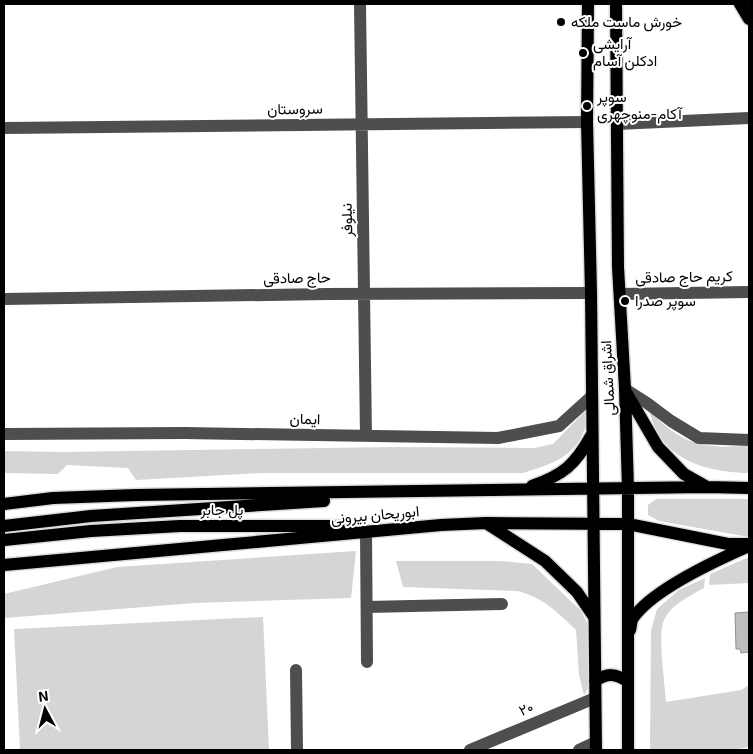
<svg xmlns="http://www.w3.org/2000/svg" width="753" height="754" font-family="'Exo 2',Vazirmatn,sans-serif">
<rect width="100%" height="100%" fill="#fff"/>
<!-- green -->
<path fill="#d5d5d5" d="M648 409C664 426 682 442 706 445 720 448 735 446 749 446V473C719 473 679 465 661 438 655 430 652 418 648 409Z
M585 411C585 418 586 426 584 431 574 458 548 465 523 473H261L136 480 128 468 67 465 58 474 4 473V451L62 452 395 447 534 448 553 444Z
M656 499H749V537L659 521 648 515V505Z
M356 551 351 598 195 603 4 618V594L117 567Z
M749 557V583L709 585 710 574Z
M396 561H501L532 564 581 611 589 627V686L584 695 579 675 576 630C556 611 545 599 518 591L403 587Z
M705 578 704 588C690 596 668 606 663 623 658 636 665 685 666 702L741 690 749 685V747L732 750H650L651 631 657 609 679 590Z
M263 617 269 750H20L14 629Z"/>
<!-- building -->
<path fill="#bebebe" stroke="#929292" d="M749 612V650L748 652 741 653 740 649H736L735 613Z"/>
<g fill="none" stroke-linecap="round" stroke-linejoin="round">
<!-- major casing -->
<g stroke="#dbdbdb" stroke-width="15">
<path id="major" d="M588 4 587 122 591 293 596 750
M616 4 618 267 625 389 628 489V750
M740 4 749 19
M626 392 658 447 684 474 707 487
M532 486C563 475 575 465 591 436
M4 504 53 498 136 495 707 487 749 488
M486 523 545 561 577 592 594 617
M4 526 91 516 324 501
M4 540 91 531 180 526H346
M4 565 441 525 486 523 628 524 728 544H749
M630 630C631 626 631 621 633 618 653 589 717 560 749 546
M595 681C607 673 616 673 628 682"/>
</g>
<!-- minor -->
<path stroke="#4e4e4e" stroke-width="12" d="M360 4 366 436
M617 124 749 118
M4 128 587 122
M620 294 749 292
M4 299 327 294 591 293
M625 389 647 403 671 421 699 438 749 440
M4 434 185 433 498 438 559 426 592 396
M366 532 367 662
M367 607 502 604
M296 670 297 750
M470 750 595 698
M579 750 596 742"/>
<!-- major -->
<use href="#major" stroke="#000" stroke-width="12"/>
</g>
<!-- markers -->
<g fill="#000" stroke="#fff" stroke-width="2">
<circle cx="561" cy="22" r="5"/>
<circle cx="583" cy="53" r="5"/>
<circle cx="587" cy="106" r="5"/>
<circle cx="625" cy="301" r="5"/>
</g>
<g text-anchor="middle" stroke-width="4" stroke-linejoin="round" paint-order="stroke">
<!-- poi labels -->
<g font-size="15" fill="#000" stroke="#fff" text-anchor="start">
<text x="571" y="27">خورش ماست ملکه</text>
<text x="593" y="49">آرایشی<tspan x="593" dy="17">ادکلن آسام</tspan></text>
<text x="597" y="102">سوپر<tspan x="597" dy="17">آکام-منوچهری</tspan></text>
<text x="635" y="306">سوپر صدرا</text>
</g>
<!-- street labels -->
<g font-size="15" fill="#000" stroke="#fff">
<text transform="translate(295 109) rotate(-1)" y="5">سروستان</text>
<text transform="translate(347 220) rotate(-91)" y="5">نیلوفر</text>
<text transform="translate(684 277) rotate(-1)" y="5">کریم حاج صادقی</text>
<text transform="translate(297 278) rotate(-1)" y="5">حاج صادقی</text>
<text transform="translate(608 378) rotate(-93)" y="5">اشراق شمالی</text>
<text transform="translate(305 419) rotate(1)" y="5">ایمان</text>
<text x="222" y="515">پل جابر</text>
<text transform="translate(375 515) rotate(-5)" y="5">ابوریحان بیرونی</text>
<text transform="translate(526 709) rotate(-23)" y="5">۲۰</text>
</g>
</g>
<!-- border -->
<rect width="753" height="754" fill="none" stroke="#000000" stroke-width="10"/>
<!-- north arrow -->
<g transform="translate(45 709) rotate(353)" stroke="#ffffff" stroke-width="4" paint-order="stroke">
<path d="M0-4L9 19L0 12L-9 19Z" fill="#000000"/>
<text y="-8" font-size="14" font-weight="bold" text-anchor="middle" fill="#000000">N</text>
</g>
</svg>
